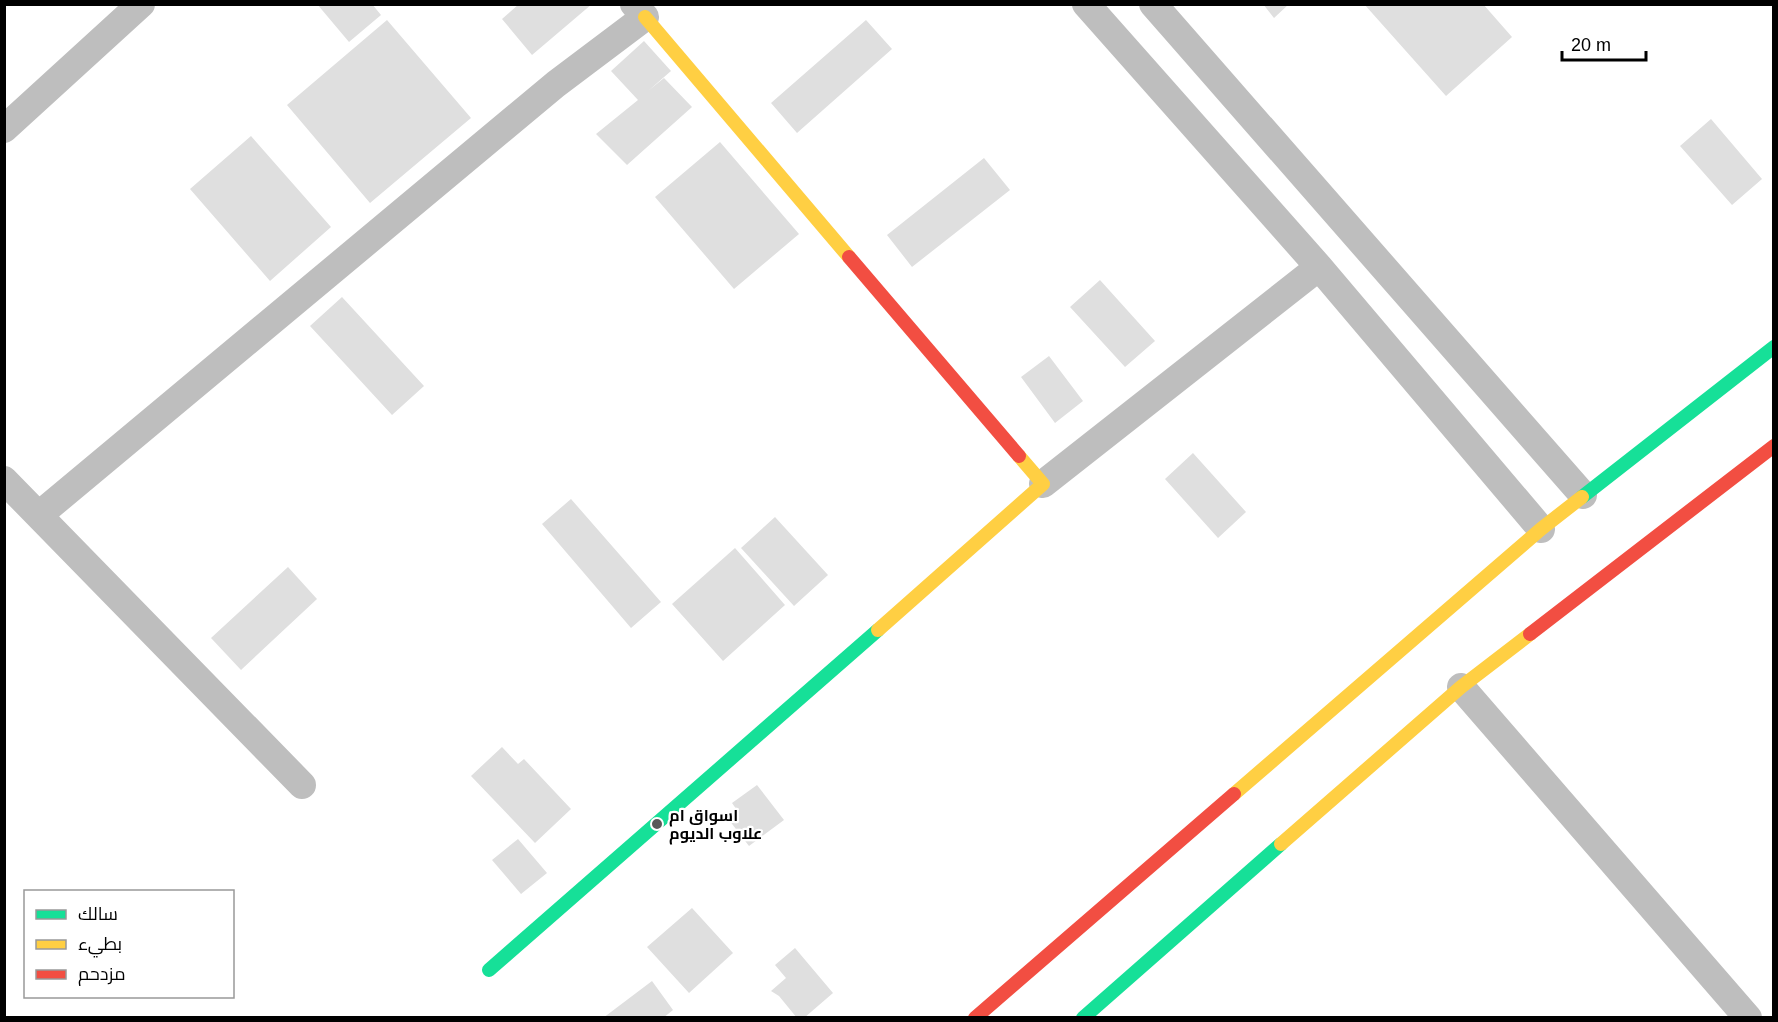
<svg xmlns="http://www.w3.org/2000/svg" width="1778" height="1022" font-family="Arial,Cairo,sans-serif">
<rect width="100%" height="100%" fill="#fff"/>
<!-- building -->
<path fill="#dfdfdf" d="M317 4H372L381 15 349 42Z
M519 4H592L532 55 502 19Z
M1263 4H1289L1274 18Z
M1364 4H1483L1512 37 1446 96Z
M387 20 471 118 370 203 287 105Z
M866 20 892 49 797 133 771 103Z
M644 41 671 71 648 91 664 78 692 107 627 165 596 134 638 100 611 71Z
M1711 119 1762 179 1732 205 1680 146Z
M251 136 331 227 270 281 190 189Z
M720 142 799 234 734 289 655 197Z
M984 158 1010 190 912 267 887 235Z
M1100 280 1155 341 1125 367 1070 307Z
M342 297 424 386 392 415 310 326Z
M1049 356 1083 401 1055 423 1021 377Z
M1193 453 1246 512 1218 538 1165 479Z
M571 499 661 602 631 628 542 524Z
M775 517 828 575 794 606 741 548Z
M735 548 785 605 723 661 672 604Z
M288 567 317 599 241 670 211 638Z
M502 747 518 764 524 759 571 809 535 843 471 776Z
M757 785 784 820 749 846 729 820 739 813 732 803Z
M518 839 547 873 521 894 492 860Z
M692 908 733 953 689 993 647 947Z
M795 948 833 993 804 1018H797L779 996 771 991 786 978 775 965Z
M652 981 673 1010 663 1018H603Z"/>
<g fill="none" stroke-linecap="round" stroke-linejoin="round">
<!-- street -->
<path stroke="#bebebe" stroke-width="28" d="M1086 4 1319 267 1541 529
M1153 4 1583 495
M4 129 141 4
M4 480 302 785
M1043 484 1319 267
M39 515 556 84 645 17 634 4
M1461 687 1748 1018"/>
<!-- fast -->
<path stroke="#16e098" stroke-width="14" d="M1582 497 1774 347
M489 970 878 630
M1083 1018 1281 844"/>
<!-- slow -->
<path stroke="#ffcf43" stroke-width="14" d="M645 17 849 257
M878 630 1043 484 1019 456
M1234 794 1541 529 1582 497
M1281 844 1461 687 1530 634"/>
<!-- jam -->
<path stroke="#f24e42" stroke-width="14" d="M849 257 1019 456
M1530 634 1774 446
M975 1018 1234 794"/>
</g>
<!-- markers -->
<circle fill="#595959" stroke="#fff" stroke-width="2" cx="657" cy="824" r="6"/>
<g text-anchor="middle" stroke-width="4.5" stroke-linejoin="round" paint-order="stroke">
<!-- poi labels -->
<g font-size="16" font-weight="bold" fill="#000" stroke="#fff" text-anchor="start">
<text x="669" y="821">اسواق ام<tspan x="669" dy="18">علاوب الديوم</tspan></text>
</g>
</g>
<!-- border -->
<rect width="1778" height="1022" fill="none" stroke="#000000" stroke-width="12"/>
<!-- legend -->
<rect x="24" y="890" width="210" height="108" fill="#ffffff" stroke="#999999" stroke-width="1.5"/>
<rect x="36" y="910" width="30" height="9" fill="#16e098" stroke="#999999" stroke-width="1.5"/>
<text x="78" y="920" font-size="18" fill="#000000">سالك</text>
<rect x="36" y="940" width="30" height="9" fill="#ffcf43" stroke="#999999" stroke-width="1.5"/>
<text x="78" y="950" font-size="18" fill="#000000">بطيء</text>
<rect x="36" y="970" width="30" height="9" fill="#f24e42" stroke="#999999" stroke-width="1.5"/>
<text x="78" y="980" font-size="18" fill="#000000">مزدحم</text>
<!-- scale -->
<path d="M1562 51v9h84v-9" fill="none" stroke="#000000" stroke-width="3"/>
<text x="1571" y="51" font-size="18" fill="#000000" stroke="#ffffff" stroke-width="4.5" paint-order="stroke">20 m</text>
</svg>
